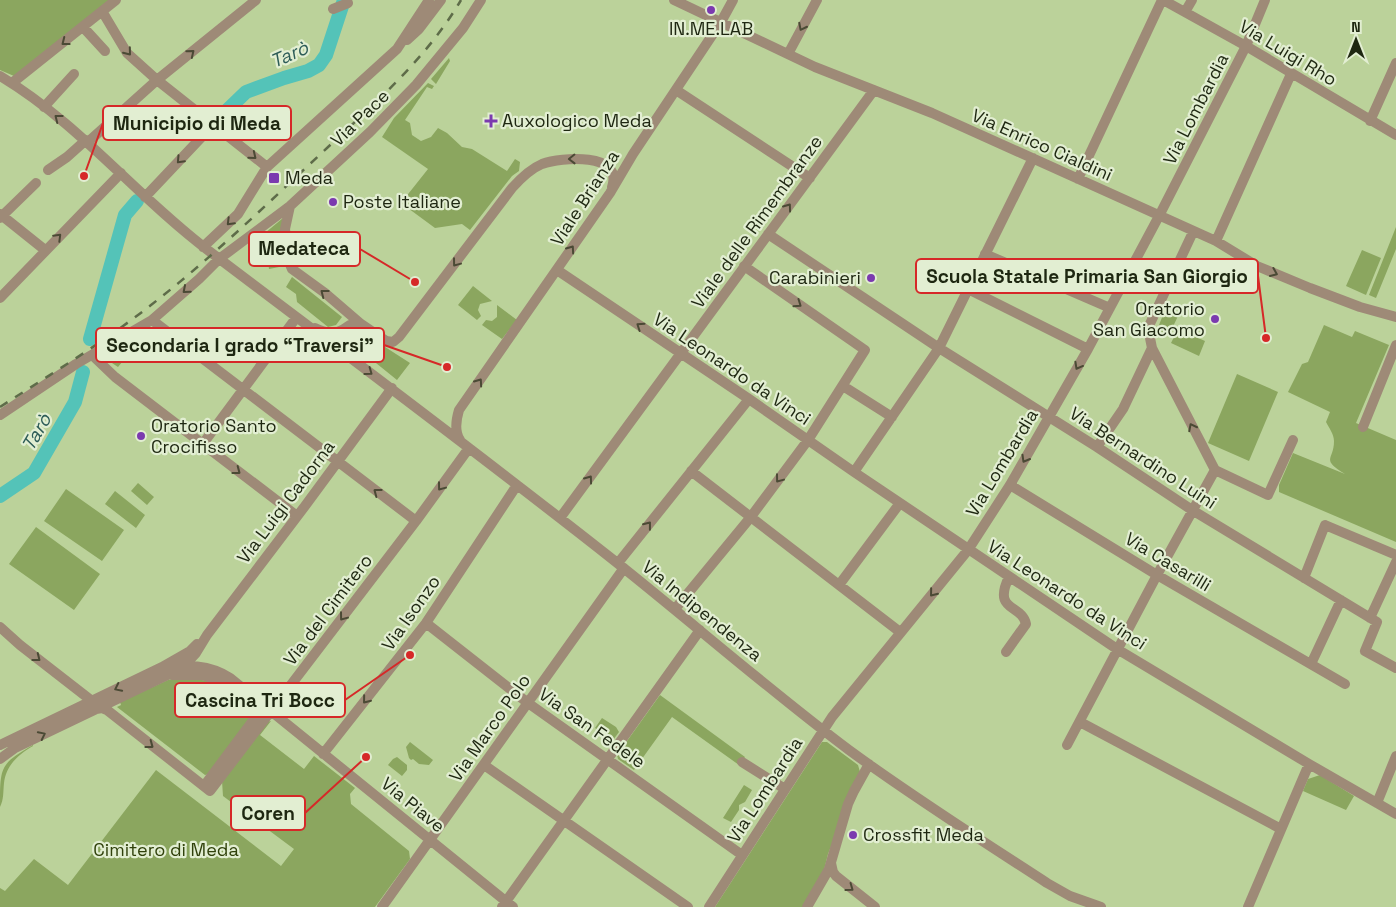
<svg xmlns="http://www.w3.org/2000/svg" width="1396" height="907" font-family="'Space Grotesk',sans-serif">
<rect width="100%" height="100%" fill="#bbd29a"/>
<!-- green -->
<path fill="#8ba65f" d="M0 0H110L14 76 0 70Z
M449 58 450 61 436 84 431 79Z
M428 83 434 86 432 89 427 87 405 120 410 123 412 135 421 141 431 137 438 128 447 133 462 147 472 149 507 171 515 159 520 162 519 171 512 176 470 230 462 224 435 228 401 203 428 169 382 137 394 118Z
M283 218 281 233 265 235V233Z
M1396 227V249L1376 298 1369 295Z
M282 236 276 238 279 263 284 266 269 269 265 238Z
M1362 250 1381 258 1366 295 1346 286Z
M292 277 342 317 336 325 328 327 297 302 296 294 286 287Z
M473 286 492 301 480 304 478 310 481 316 477 320 458 305Z
M497 305 517 320 502 339 482 325 486 320 492 321 497 317Z
M1165 310 1178 316 1169 335 1157 330Z
M1324 325 1352 337 1355 331 1389 345 1356 423 1396 440V542L1279 492V485L1293 453 1345 474C1320 458 1334 461 1334 441 1334 434 1329 428 1326 422L1330 412 1288 392 1302 364 1308 362Z
M1178 329 1205 341 1199 356 1171 343Z
M137 335 141 339 118 367 103 357Z
M382 345 410 363 397 380 371 359 380 357 383 351Z
M1237 374 1278 392 1249 461 1208 443Z
M138 483 154 497 147 505 131 491Z
M66 489 124 530 102 561 44 521Z
M115 491 145 515 136 528 105 504Z
M36 527 100 574 74 610 9 564Z
M177 678C205 678 235 685 255 707L256 709 209 774 205 775 117 707 121 705 120 702 168 680Z
M660 695 745 757 739 765 672 717 634 770 618 759 617 755Z
M602 718 616 727 619 732 613 740 595 728Z
M271 721 260 735 304 769 314 756 355 788 350 794 351 804 409 851 410 859 375 907H0V888L5 891 34 859 68 885 156 770 281 866 294 849 223 796 222 781 266 722Z
M410 742 433 760 429 765 419 764 413 759 411 760 409 758 406 747Z
M822 742H827L858 765 860 772 828 854 823 874 804 907H715Z
M33 745V746C19 754 6 765 4 783 3 792 4 799 0 807 0 766 0 764 33 745Z
M397 757 407 765V770L402 776 388 765 393 759Z
M1320 775 1354 796 1346 810 1303 791 1308 779Z
M744 785 752 790 745 802 739 805V810L731 822 723 818Z"/>
<g fill="none" stroke-linecap="round" stroke-linejoin="round">
<!-- river -->
<path stroke="#54c3b8" stroke-width="14" d="M219 118 246 92 284 78 308 71 319 65 326 55 344 0
M90 339 125 215 137 201
M0 496 34 473 75 402 83 372"/>
<!-- minor -->
<path stroke="#9e8a77" stroke-width="10" d="M674 0 815 67 932 113 1216 241 1257 266 1310 288 1360 307 1396 317
M1163 0 1246 46 1396 135
M333 9 348 3
M102 11 127 53 157 80 267 167
M1185 12 1192 0
M83 27 105 51
M407 40 419 29 441 0
M788 54 817 0
M0 76C79 123 136 196 209 251 345 354 482 456 616 562 694 624 769 690 849 750 913 797 981 840 1047 883L1070 896 1101 907
M12 83 116 0
M676 90 810 178
M44 107 74 74
M1370 121 1396 63
M88 142 157 80 256 0
M48 170 67 157 86 140
M1078 179 1162 0
M145 197 213 125
M290 206 285 229 289 262 292 269 325 293 361 324 386 341 393 342 399 337 512 188C521 178 530 169 542 164 561 157 624 152 612 187
M0 214 45 250
M0 218 36 183
M768 234 939 348 1097 447 1192 510 1377 622 1365 651 1396 668
M1216 241 1291 74
M203 247 238 214 267 167 397 49 429 0
M985 254 1110 308
M557 270 749 399 854 472 1117 649 1309 764 1396 814
M968 289 1088 349
M0 298 121 173
M152 320 416 521
M315 328C326 333 334 335 344 329
M1152 348 1215 470
M92 355 115 377 297 516
M346 356 343 342 344 329 350 325 361 324
M843 386 892 417
M0 415 76 364 152 320 199 279 219 259 290 206 370 132 416 85 463 28 481 0
M1363 427 1396 345
M460 440C454 431 456 420 459 410L610 193 633 154 721 22 733 0
M202 445 296 318
M1097 447 1123 409 1152 348 1148 328 1193 232
M1215 470 1268 495 1293 440
M691 471 900 632
M854 472 939 348 1033 158
M1010 485 1157 575 1345 684
M560 518 874 90
M618 563 749 399
M1304 578 1325 525 1396 555
M839 585 900 503
M675 609 750 518 808 440 865 350 744 266
M1370 618 1396 562
M426 623 528 703 742 855
M0 627 20 645 92 701
M1006 652 1026 624C1022 604 992 612 1009 577
M1311 664 1341 600
M162 667C186 665 209 664 230 678L513 907
M172 675H202L234 685
M96 709 102 708 107 710 210 791 416 521 469 448
M1080 722 1281 829
M0 745 162 667 190 651 197 644
M1067 745 1157 575 1215 470
M323 754 426 623 517 485
M0 759 15 748 182 668 196 653 207 635 305 506 392 388
M742 762 785 789
M484 765 688 907
M204 786 264 706
M1377 803 1396 756
M831 863 833 872 836 876 875 907
M382 907 624 568
M502 907 700 630
M709 907 832 717 968 550 1010 485 1088 349 1159 216 1246 46 1265 0
M807 907 829 869 848 804 854 791 869 764
M1248 907 1309 764"/>
<!-- rail -->
<path stroke="#5e6c49" stroke-width="2.5" stroke-dasharray="9 9" stroke-linecap="butt" d="M0 407C51 374 104 342 151 305 213 257 269 202 327 148 375 103 427 58 461 0"/>
</g>
<!-- one-way arrows -->
<defs><path id="oneway-chevron" d="M-2-3.5L2.5 0L-2 3.5" fill="none" stroke-width="1.6" stroke-linecap="round" stroke-linejoin="round" transform="scale(1.25)"/></defs>
<g stroke="#4b4a35">
<use href="#oneway-chevron" transform="translate(802 27) rotate(117)"/>
<use href="#oneway-chevron" transform="translate(65 42) rotate(142)"/>
<use href="#oneway-chevron" transform="translate(128 52) rotate(51)"/>
<use href="#oneway-chevron" transform="translate(191 53) rotate(-39)"/>
<use href="#oneway-chevron" transform="translate(58 118) rotate(-142)"/>
<use href="#oneway-chevron" transform="translate(253 156) rotate(39)"/>
<use href="#oneway-chevron" transform="translate(572 159) rotate(179)"/>
<use href="#oneway-chevron" transform="translate(180 160) rotate(133)"/>
<use href="#oneway-chevron" transform="translate(788 207) rotate(-54)"/>
<use href="#oneway-chevron" transform="translate(230 222) rotate(135)"/>
<use href="#oneway-chevron" transform="translate(58 237) rotate(-45)"/>
<use href="#oneway-chevron" transform="translate(571 249) rotate(-55)"/>
<use href="#oneway-chevron" transform="translate(456 263) rotate(127)"/>
<use href="#oneway-chevron" transform="translate(1274 273) rotate(23)"/>
<use href="#oneway-chevron" transform="translate(186 290) rotate(139)"/>
<use href="#oneway-chevron" transform="translate(324 293) rotate(-142)"/>
<use href="#oneway-chevron" transform="translate(798 304) rotate(35)"/>
<use href="#oneway-chevron" transform="translate(640 326) rotate(-146)"/>
<use href="#oneway-chevron" transform="translate(1078 366) rotate(119)"/>
<use href="#oneway-chevron" transform="translate(369 372) rotate(36)"/>
<use href="#oneway-chevron" transform="translate(479 382) rotate(-55)"/>
<use href="#oneway-chevron" transform="translate(1192 427) rotate(-117)"/>
<use href="#oneway-chevron" transform="translate(1025 459) rotate(120)"/>
<use href="#oneway-chevron" transform="translate(237 471) rotate(37)"/>
<use href="#oneway-chevron" transform="translate(589 479) rotate(-54)"/>
<use href="#oneway-chevron" transform="translate(779 479) rotate(127)"/>
<use href="#oneway-chevron" transform="translate(441 487) rotate(127)"/>
<use href="#oneway-chevron" transform="translate(377 492) rotate(-143)"/>
<use href="#oneway-chevron" transform="translate(648 525) rotate(-52)"/>
<use href="#oneway-chevron" transform="translate(933 593) rotate(129)"/>
<use href="#oneway-chevron" transform="translate(343 617) rotate(127)"/>
<use href="#oneway-chevron" transform="translate(37 658) rotate(38)"/>
<use href="#oneway-chevron" transform="translate(118 688) rotate(154)"/>
<use href="#oneway-chevron" transform="translate(366 700) rotate(129)"/>
<use href="#oneway-chevron" transform="translate(42 735) rotate(-26)"/>
<use href="#oneway-chevron" transform="translate(150 745) rotate(37)"/>
<use href="#oneway-chevron" transform="translate(850 888) rotate(36)"/>
</g>
<!-- markers -->
<g fill="#7b3aaf" stroke="#e2eed2" stroke-width="2">
<circle cx="711" cy="10" r="5"/>
<path d="M488.5 113.5h5v5h5v5h-5v5h-5v-5h-5v-5h5z"/>
<rect x="268" y="172" width="12" height="12" rx="2.5"/>
<circle cx="333" cy="202" r="5"/>
<circle cx="871" cy="278" r="5"/>
<circle cx="1215" cy="319" r="5"/>
<circle cx="141" cy="436" r="5"/>
<circle cx="853" cy="835" r="5"/>
</g>
<g text-anchor="middle" stroke-width="4.5" stroke-linejoin="round" paint-order="stroke">
<!-- poi labels -->
<g font-size="18" fill="#1e2711" stroke="#e2eed2" text-anchor="start">
<text x="711" y="35" text-anchor="middle">IN.ME.LAB</text>
<text x="502" y="127">Auxologico Meda</text>
<text x="285" y="184">Meda</text>
<text x="343" y="208">Poste Italiane</text>
<text x="861" y="284" text-anchor="end">Carabinieri</text>
<text x="1205" y="315" text-anchor="end">Oratorio<tspan x="1205" dy="21">San Giacomo</tspan></text>
<text x="151" y="432">Oratorio Santo<tspan x="151" dy="21">Crocifisso</tspan></text>
<text x="863" y="841">Crossfit Meda</text>
</g>
<!-- street labels -->
<g font-size="18" fill="#1e2711" stroke="#e2eed2">
<text transform="translate(1288 53) rotate(31)" y="6">Via Luigi Rho</text>
<text transform="translate(1196 109) rotate(-63)" y="6">Via Lombardia</text>
<text transform="translate(360 118) rotate(-44)" y="6">Via Pace</text>
<text transform="translate(1042 145) rotate(24)" y="6">Via Enrico Cialdini</text>
<text transform="translate(585 198) rotate(-57)" y="6">Viale Brianza</text>
<text transform="translate(757 222) rotate(-54)" y="6">Viale delle Rimembranze</text>
<text transform="translate(732 369) rotate(34)" y="6">Via Leonardo da Vinci</text>
<text transform="translate(1143 458) rotate(33)" y="6">Via Bernardino Luini</text>
<text transform="translate(1002 463) rotate(-59)" y="6">Via Lombardia</text>
<text transform="translate(286 502) rotate(-53)" y="6">Via Luigi Cadorna</text>
<text transform="translate(1168 562) rotate(31)" y="6">Via Casarilli</text>
<text transform="translate(1067 595) rotate(33)" y="6">Via Leonardo da Vinci</text>
<text transform="translate(328 610) rotate(-53)" y="6">Via del Cimitero</text>
<text transform="translate(702 611) rotate(39)" y="6">Via Indipendenza</text>
<text transform="translate(411 613) rotate(-55)" y="6">Via Isonzo</text>
<text transform="translate(490 728) rotate(-55)" y="6">Via Marco Polo</text>
<text transform="translate(592 728) rotate(35)" y="6">Via San Fedele</text>
<text transform="translate(765 790) rotate(-57)" y="6">Via Lombardia</text>
<text transform="translate(413 805) rotate(39)" y="6">Via Piave</text>
</g>
<!-- park labels -->
<g font-size="18" fill="#30410b" stroke="#e2eed2">
<text x="166" y="856">Cimitero di Meda</text>
</g>
<!-- water labels -->
<g font-size="19" font-style="italic" fill="#2d5c57" stroke="#e2eed2">
<text transform="translate(289 54) rotate(-24)" y="7">Tarò</text>
<text transform="translate(36 432) rotate(-60)" y="7">Tarò</text>
</g>
</g>
<!-- callouts -->
<path fill="none" stroke="#d62828" stroke-width="2" d="M84 176L103 123M415 282L360 249M1266 338L1258 276M447 367L384 345M410 655L345 700M366 757L305 813"/>
<g fill="#d62828" stroke="#e2eed2" stroke-width="2">
<circle cx="84" cy="176" r="5"/>
<circle cx="415" cy="282" r="5"/>
<circle cx="1266" cy="338" r="5"/>
<circle cx="447" cy="367" r="5"/>
<circle cx="410" cy="655" r="5"/>
<circle cx="366" cy="757" r="5"/>
</g>
<g fill="#e2eed2" stroke="#d62828" stroke-width="2">
<rect x="103" y="106" width="188" height="34" rx="5"/>
<rect x="249" y="232" width="111" height="34" rx="5"/>
<rect x="916" y="259" width="342" height="34" rx="5"/>
<rect x="96" y="328" width="288" height="34" rx="5"/>
<rect x="175" y="683" width="170" height="34" rx="5"/>
<rect x="231" y="796" width="74" height="34" rx="5"/>
</g>
<g font-size="19" text-anchor="middle" font-weight="bold" fill="#1e2711">
<text x="197" y="130">Municipio di Meda</text>
<text x="304" y="255">Medateca</text>
<text x="1087" y="283">Scuola Statale Primaria San Giorgio</text>
<text x="240" y="352">Secondaria I grado “Traversi”</text>
<text x="260" y="707">Cascina Tri Bocc</text>
<text x="268" y="820">Coren</text>
</g>
<!-- north arrow -->
<g transform="translate(1356 40)" stroke="#e2eed2" stroke-width="4" paint-order="stroke">
<path d="M0-4L9 19L0 12L-9 19Z" fill="#1e2711"/>
<text y="-8" font-size="14" font-weight="bold" text-anchor="middle" fill="#1e2711">N</text>
</g>
</svg>
